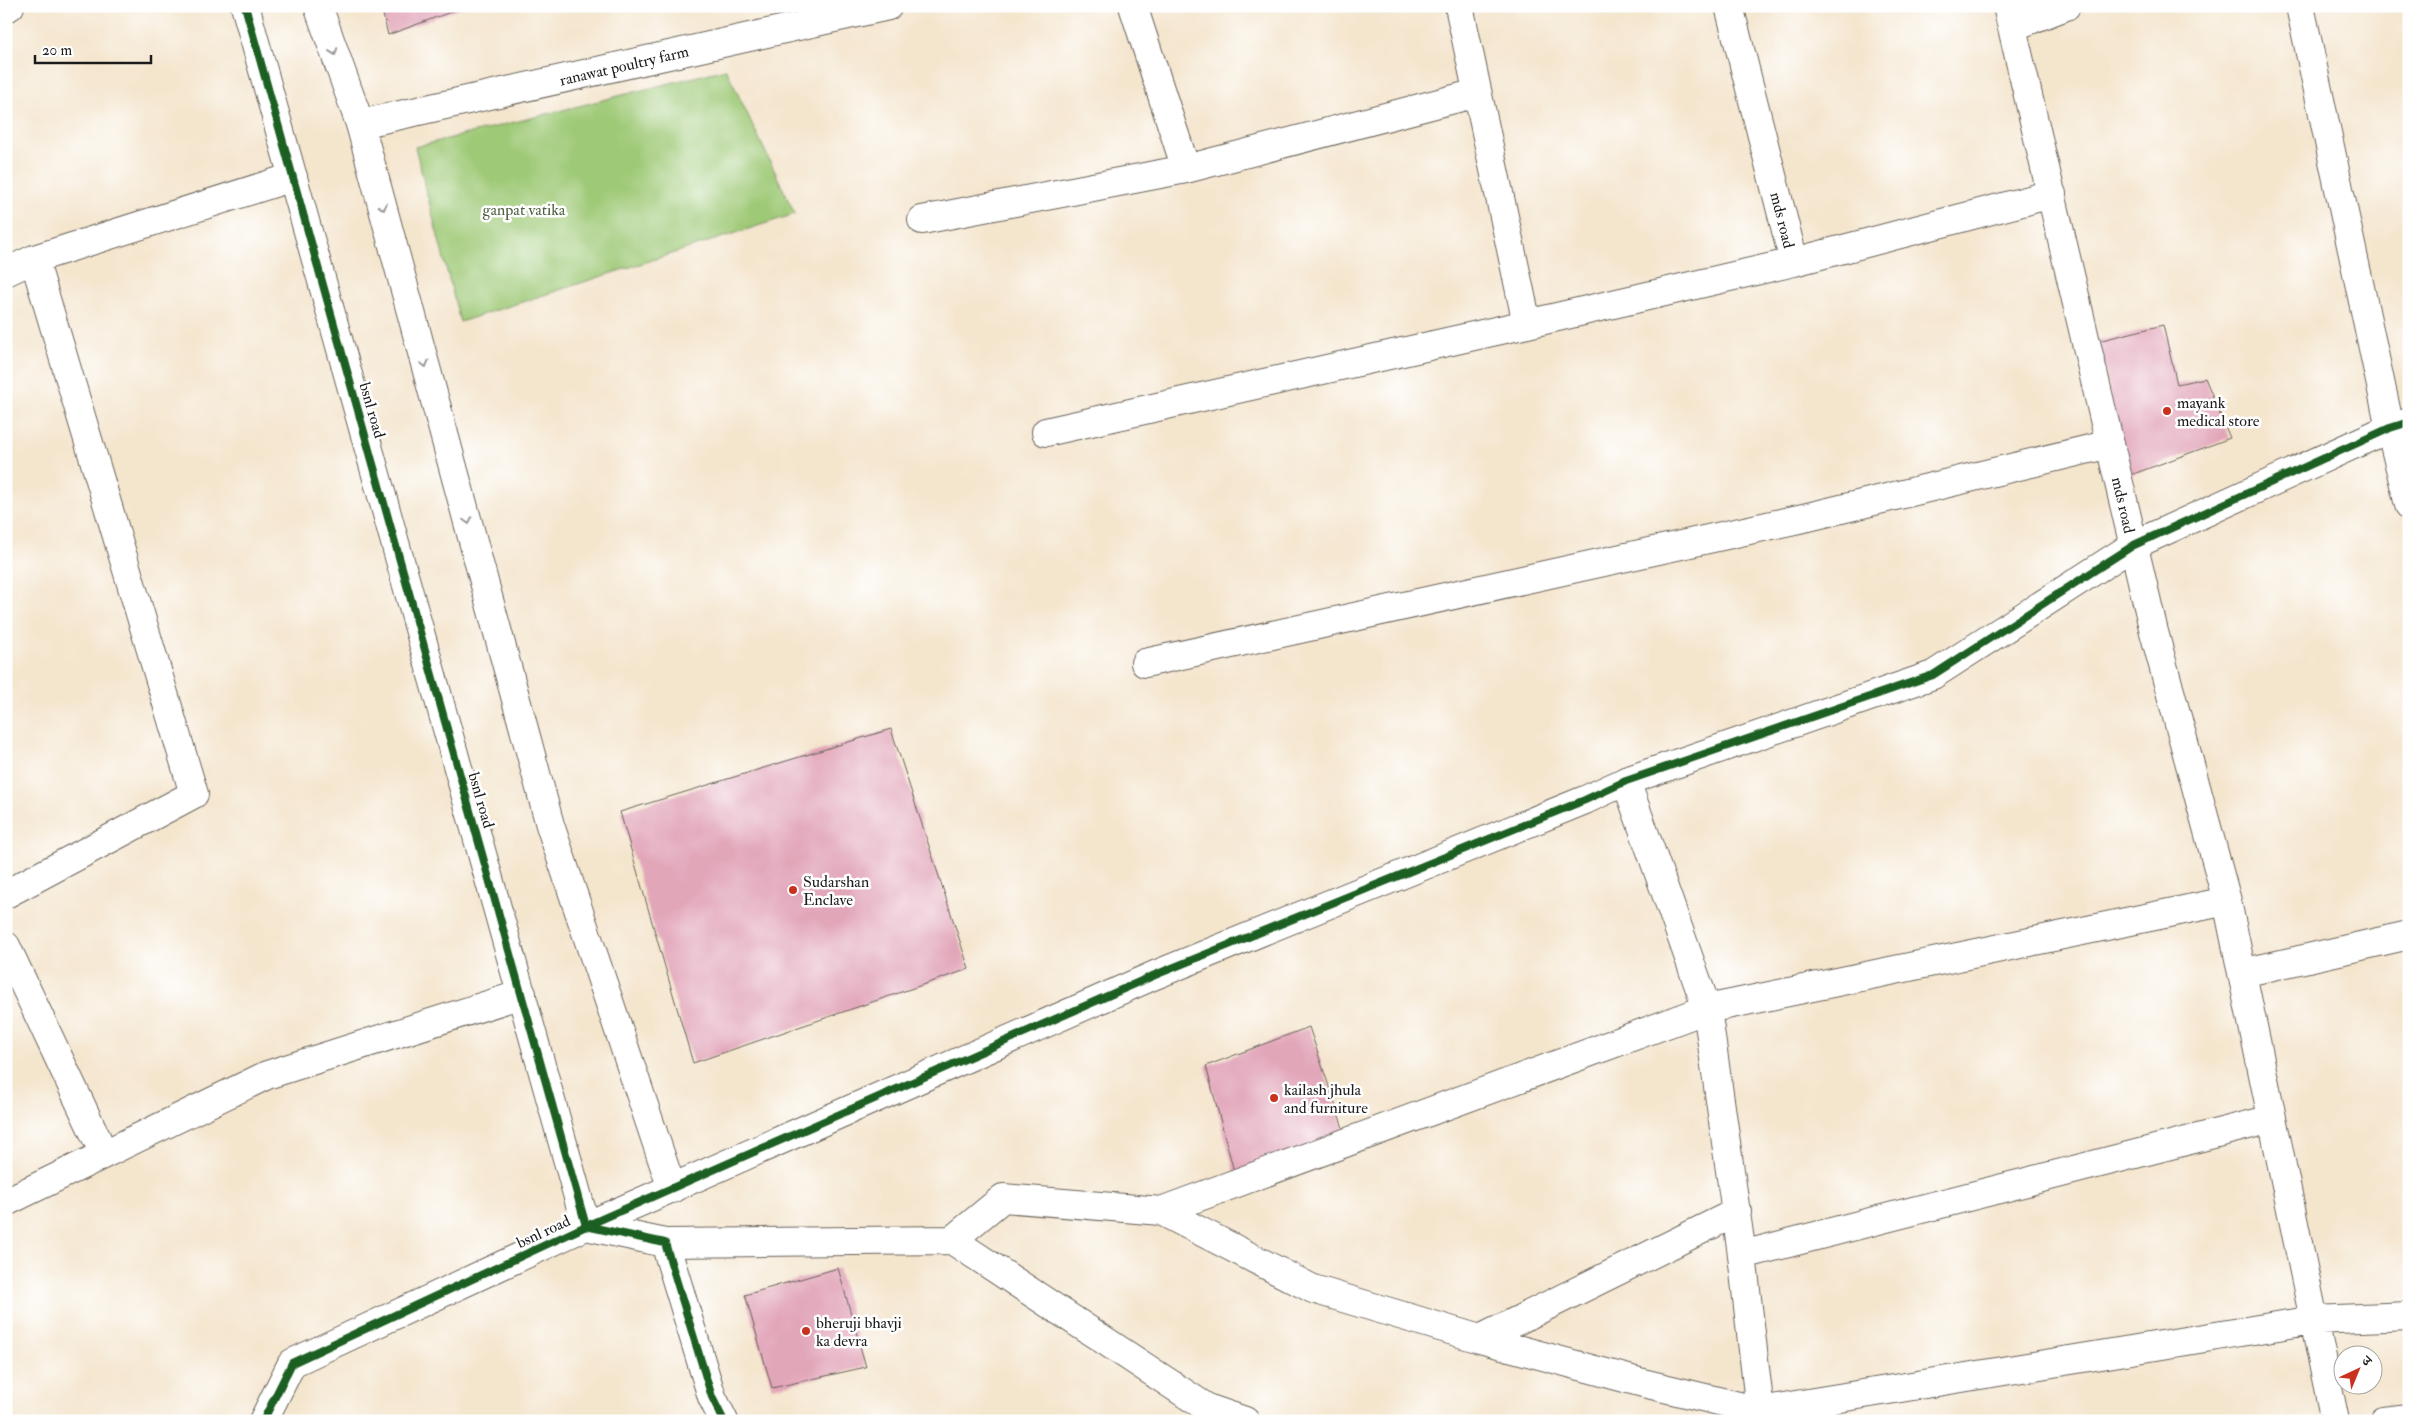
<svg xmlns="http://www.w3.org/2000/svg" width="2415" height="1427" font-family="'IM FELL Double Pica','Noto Serif Devanagari',serif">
<rect width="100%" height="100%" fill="#fff"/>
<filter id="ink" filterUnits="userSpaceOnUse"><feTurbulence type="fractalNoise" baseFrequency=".02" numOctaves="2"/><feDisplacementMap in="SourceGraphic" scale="10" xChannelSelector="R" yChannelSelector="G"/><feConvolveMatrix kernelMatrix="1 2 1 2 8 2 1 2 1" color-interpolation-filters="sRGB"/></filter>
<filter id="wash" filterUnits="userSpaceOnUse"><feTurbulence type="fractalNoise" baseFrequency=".0096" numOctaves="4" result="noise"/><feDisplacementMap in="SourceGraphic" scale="20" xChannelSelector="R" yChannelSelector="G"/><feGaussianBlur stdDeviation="1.12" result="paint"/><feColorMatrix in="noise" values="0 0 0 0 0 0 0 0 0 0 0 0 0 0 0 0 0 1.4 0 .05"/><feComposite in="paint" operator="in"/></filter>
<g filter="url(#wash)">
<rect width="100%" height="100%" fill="#f4e5cd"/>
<!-- green -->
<path fill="#9ec976" stroke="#5d7249" d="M726 69 795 214 460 322 415 147Z"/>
<g id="blocks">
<!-- building -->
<path fill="#e2a6b9" d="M381 6H467L388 35Z
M2163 325 2177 384 2205 378 2230 438 2128 476 2098 341Z
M891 729 969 969 693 1063 620 812Z
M1309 1027 1344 1131 1235 1175 1206 1066Z
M838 1268 866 1367 772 1388 745 1295Z"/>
</g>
</g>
<g filter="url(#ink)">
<use href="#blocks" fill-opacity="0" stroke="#68625a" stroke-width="1"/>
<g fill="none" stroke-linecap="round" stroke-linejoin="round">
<!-- minor casing -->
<g stroke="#68625a" stroke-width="30">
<path id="minor" d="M1133 6 1186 169 1477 93
M1459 6 1527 324
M1729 6 1794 262 2052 194
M2007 6 2154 632 2227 901 2335 1421
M2300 6 2390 428 2409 505
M6 8 10 6
M2012 27 2066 6
M360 124 888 6
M922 220 1186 169
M6 272 34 259 293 177
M1046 432 1527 324 1794 262
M1145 663 1808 517 2110 444
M1626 781 1707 1009 1742 1255
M6 894 194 794 34 259
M6 946 104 1154
M2242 973 2409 935
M6 1202 267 1075 522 994
M1161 1211 1313 1289 1480 1339 1643 1383 1760 1411 2314 1320 2409 1316
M952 1240 1003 1198 1161 1211 1707 1009 2227 901
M665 1243 952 1240 1207 1408 1245 1421
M1480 1339 1737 1212
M1760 1411 1742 1255 2272 1119
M2384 1421 2409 1418"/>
</g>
<!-- tertiary casing -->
<g stroke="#68625a" stroke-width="30">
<path id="tertiary" d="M245 6 586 1226 292 1363 263 1421
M318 6 360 124 550 825 672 1189
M724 1421 712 1397 665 1243 586 1226 1155 975 1585 800 1626 781 1933 675 2134 545 2390 428 2409 422"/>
</g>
<!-- minor -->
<use href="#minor" stroke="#fff" stroke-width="28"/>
<!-- tertiary -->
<use href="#tertiary" stroke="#fff" stroke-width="28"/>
<!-- cycleway casing -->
<g stroke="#fff" stroke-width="11">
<path id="cycleway" d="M245 6 586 1226 292 1363 263 1421
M724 1421 712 1397 665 1243 586 1226 1155 975 1585 800 1626 781 1933 675 2134 545 2390 428 2409 422"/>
</g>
<!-- cycleway -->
<use href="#cycleway" stroke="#1b5e20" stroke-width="8"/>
</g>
<!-- one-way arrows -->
<defs><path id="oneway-chevron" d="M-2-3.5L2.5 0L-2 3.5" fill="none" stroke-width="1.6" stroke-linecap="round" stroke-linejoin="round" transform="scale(1.25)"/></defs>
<g stroke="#999">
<use href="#oneway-chevron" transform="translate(334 52) rotate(70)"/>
<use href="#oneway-chevron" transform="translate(383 207) rotate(75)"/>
<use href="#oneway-chevron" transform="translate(425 364) rotate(75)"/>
<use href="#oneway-chevron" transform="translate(468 521) rotate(75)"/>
</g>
</g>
<!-- markers -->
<g fill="#c8321e" stroke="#fff" stroke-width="2">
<circle cx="2167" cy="411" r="5"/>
<circle cx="793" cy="890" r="5"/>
<circle cx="1274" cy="1098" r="5"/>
<circle cx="806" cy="1331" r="5"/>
</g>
<g text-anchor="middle" stroke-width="5" stroke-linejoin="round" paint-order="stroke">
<!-- street labels -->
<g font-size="16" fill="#1c1c1c" stroke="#fff">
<text transform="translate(624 65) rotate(-13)" y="6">ranawat poultry farm</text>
<text transform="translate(1783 220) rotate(76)" y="6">mds road</text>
<text transform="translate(373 410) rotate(74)" y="6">bsnl road</text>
<text transform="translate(2124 505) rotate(77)" y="6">mds road</text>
<text transform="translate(482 800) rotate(74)" y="6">bsnl road</text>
<text transform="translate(543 1231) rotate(-25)" y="6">bsnl road</text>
</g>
<!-- park labels -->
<g font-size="16" fill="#506140" stroke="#fff">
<text x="524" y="215">ganpat vatika</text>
</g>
<!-- poi labels -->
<g font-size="16" fill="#1c1c1c" stroke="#fff" text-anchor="start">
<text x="2177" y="408">mayank<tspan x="2177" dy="18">medical store</tspan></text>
<text x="803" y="887">Sudarshan<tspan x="803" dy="18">Enclave</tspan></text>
<text x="1284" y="1095">kailash jhula<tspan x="1284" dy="18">and furniture</tspan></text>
<text x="816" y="1328">bheruji bhavji<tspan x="816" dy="18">ka devra</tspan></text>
</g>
</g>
<!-- margin -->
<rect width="2415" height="1427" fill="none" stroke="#fff" stroke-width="25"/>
<!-- north arrow -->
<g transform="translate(2358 1370) rotate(44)"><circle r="24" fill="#ffffff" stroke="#a4a4a4"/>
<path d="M0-4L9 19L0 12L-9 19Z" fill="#c8321e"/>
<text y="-8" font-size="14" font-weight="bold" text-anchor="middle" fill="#1c1c1c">उ</text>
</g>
<!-- scale -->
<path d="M35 55v8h116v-8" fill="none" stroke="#1c1c1c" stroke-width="2.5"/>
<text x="42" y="55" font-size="15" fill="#1c1c1c" stroke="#ffffff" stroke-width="4" paint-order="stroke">20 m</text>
</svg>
